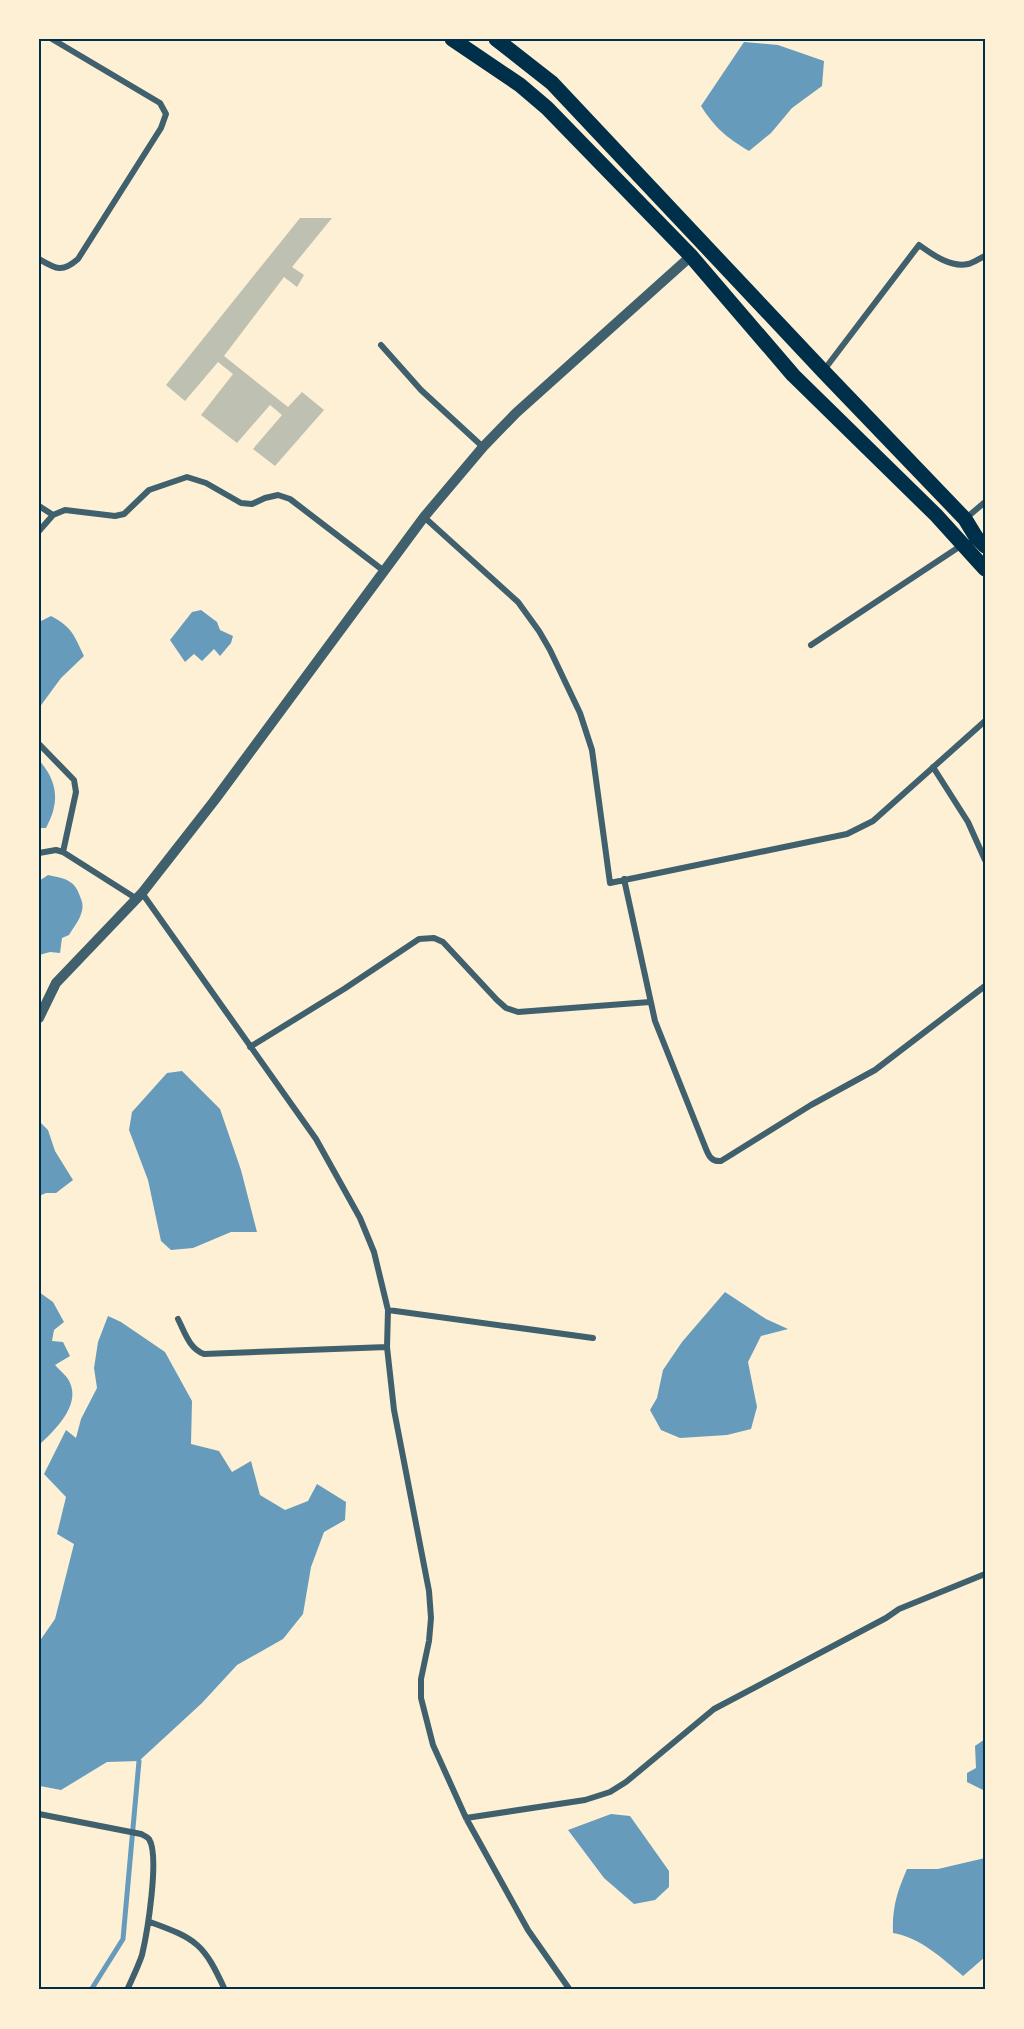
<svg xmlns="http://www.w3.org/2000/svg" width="1024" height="2029" font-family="Cabin,sans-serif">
<rect width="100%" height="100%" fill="#fdf0d5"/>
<!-- water -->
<path fill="#669bbc" d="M744 42 778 45 824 61 822 86 792 108 771 133 749 151C726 137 715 128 701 106Z
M201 610 217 622 220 630 233 636 231 643 220 656 214 649 202 661 194 654 185 662 170 640 192 612Z
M51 616C72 627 74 635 84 656L61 678 39 708V622Z
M39 760C58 782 60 802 46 828H39Z
M48 875C67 879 75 880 81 899 83 904 83 908 81 914 79 921 73 928 69 935L62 938 60 953 50 952 39 955V881Z
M182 1071 220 1109 241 1170 257 1232H231L193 1248 171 1250 161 1241 148 1180 129 1130 132 1112 167 1073Z
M39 1121 48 1130 55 1151 73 1180 56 1193H46L39 1196Z
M39 1292 53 1302 64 1322 54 1330 52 1341 63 1342 70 1356 55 1365C59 1370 65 1374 68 1379 83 1403 56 1429 40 1444Z
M725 1292 766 1319 788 1329 761 1336 748 1362 757 1407 751 1429 727 1435 680 1438 661 1430 650 1410 657 1398 663 1370 682 1342Z
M108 1316 121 1322 165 1352 192 1401 191 1444 219 1451 232 1472 251 1461 260 1495 285 1510 308 1501 317 1484 346 1502 345 1520 324 1532 311 1567 303 1614 283 1639 237 1665 202 1703 139 1761 107 1762 61 1790 40 1786 39 1642 55 1619 74 1544 57 1534 66 1497 44 1474 66 1430 76 1438 81 1419 97 1388 94 1368 98 1342Z
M985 1739V1791L967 1782V1773L976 1768 975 1746Z
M611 1814 630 1816 669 1871V1887L655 1900 634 1904 604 1878 568 1830Z
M985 1858V1957L963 1976C942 1958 921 1938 893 1933 892 1908 897 1892 907 1869H938Z"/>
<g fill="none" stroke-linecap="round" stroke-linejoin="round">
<!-- stream -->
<path stroke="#669bbc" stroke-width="5" d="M91 1990 123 1939 139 1761"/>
</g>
<!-- building -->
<path fill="#bec0b2" d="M300 218H332L292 267 304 275 297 287 284 277 224 356 288 407 302 392 324 410 275 466 253 449 282 415 270 405 237 443 201 415 233 374 218 362 185 401 166 385Z"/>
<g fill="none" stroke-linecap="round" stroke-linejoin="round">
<!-- minor -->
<path stroke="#3f606c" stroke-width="6" d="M39 259C56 269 62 273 78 259L161 128 166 114 160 103 52 39
M381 345 421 390 483 447
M824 370 919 245C932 254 950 268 968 264 973 263 980 258 985 256
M39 506 53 515
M424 517 518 602 539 631 550 650 580 713 592 750 610 883 847 834 873 821 985 721
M965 519 985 502
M39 531 53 515 65 510 115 516 124 514 149 490 187 477 206 483 241 503 252 504 265 498 278 495 290 499 384 571
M811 645 962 545
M39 744 74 780 76 792 63 852
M933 767 968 822 985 860
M39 853 56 850 63 852 137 899
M624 879 655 1021 704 1144C708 1154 710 1162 721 1161L811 1105 875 1070 985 986
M142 893 316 1139 360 1218 374 1252 388 1310 387 1347 394 1410 429 1591 431 1618 429 1641 421 1679V1698L433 1745 466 1818 528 1930 570 1990
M250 1047 344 989 419 939 434 938 443 942 497 1000 506 1008 518 1012 650 1002
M388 1310 593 1338
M178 1319C185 1333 189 1348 204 1354L387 1347
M39 1814 141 1834C145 1836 146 1836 149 1839 160 1856 147 1934 142 1955 138 1967 132 1979 127 1990
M466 1818 585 1800 610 1792 626 1782 714 1709 886 1618 899 1609 985 1574
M150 1922C197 1939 204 1944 225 1990"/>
<!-- tertiary -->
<path stroke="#3f606c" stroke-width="10" d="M39 1018 56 983 142 893 214 801 424 517 483 447 516 413 691 256"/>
<!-- primary -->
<path stroke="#003049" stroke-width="15" d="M452 39 520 85 547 108 691 256 793 375 936 515 985 569
M496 39 552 83 823 371 965 519 976 537 985 546"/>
</g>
<!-- border -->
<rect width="1024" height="2029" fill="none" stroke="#fdf0d5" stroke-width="81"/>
<rect x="40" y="40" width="944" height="1948" fill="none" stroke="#003049" stroke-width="2"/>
</svg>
